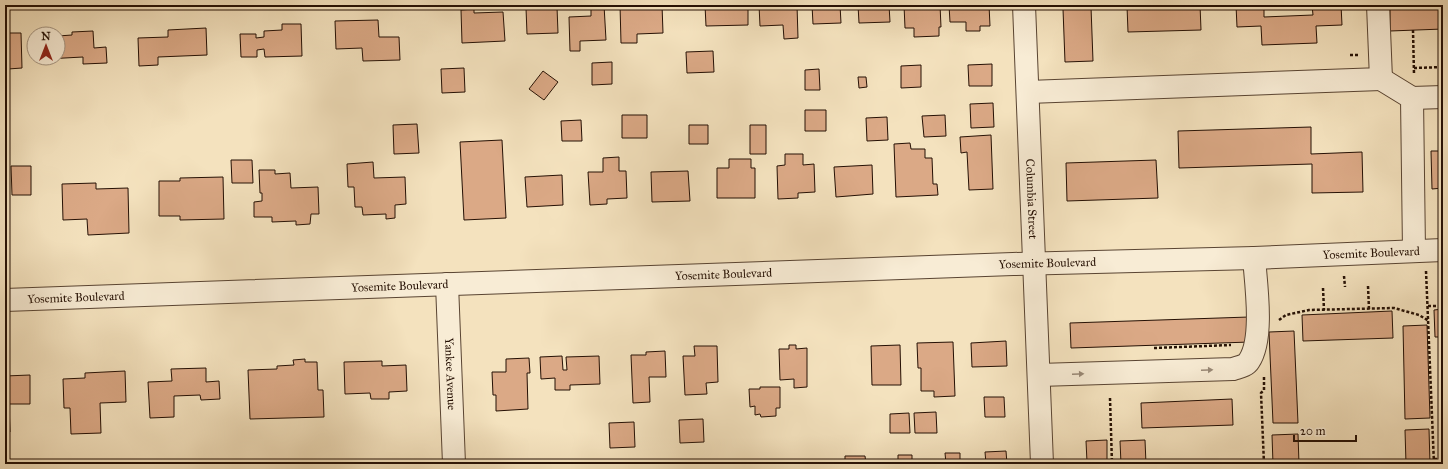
<svg xmlns="http://www.w3.org/2000/svg" width="1448" height="469" font-family="'IM FELL Great Primer',serif">
<rect width="100%" height="100%" fill="#f4e2be"/>
<filter id="stains"><feTurbulence type="fractalNoise" baseFrequency=".005" numOctaves="4"/><feColorMatrix values="0 0 0 0 .2 0 0 0 0 .09 0 0 0 0 .02 0 0 0 .5 -.17"/></filter>
<radialGradient id="worn" r=".72"><stop offset=".6" stop-color="#630" stop-opacity="0"/><stop offset="1" stop-color="#630" stop-opacity=".3"/></radialGradient>
<!-- building -->
<path fill="#dba986" stroke="#251004" d="M591 5H604L606 40 580 41V51H570L569 17 591 16Z
M620 5H662L663 33 637 34V43H621Z
M705 5H748V25L706 26Z
M759 5H797L798 38 784 39 783 25 760 26Z
M812 5H840L841 23 813 24Z
M858 5H889L890 22 859 23Z
M904 5H940L941 27H939V36L914 37V28H905Z
M949 5H989L990 26H980V31H966V22H950Z
M1081 5H1200L1201 30 1128 32 1127 6 1091 7 1093 61 1065 62 1063 9 1081 8Z
M1236 5H1264V17L1313 15 1312 5H1341L1342 25 1316 26 1317 43 1262 45 1261 26 1237 27Z
M1390 5H1443V29L1390 31Z
M557 7 558 33 527 34 526 8Z
M474 9V13L503 12 505 41 462 43 461 10Z
M378 20 379 37H399L400 60 363 61 362 48 336 49 335 21Z
M282 24H301L302 56 265 57 264 49 257 50V57H241L240 34H256V38L264 37V31L282 30Z
M206 28 207 55 158 57V65L139 66 138 38 168 37V30Z
M93 31 94 48 106 47 107 63 83 64V57L46 59 58 58V36L72 35V32Z
M5 33H21L22 68 8 69V64L5 65Z
M713 51 714 72 687 73 686 52Z
M612 62V84L592 85V63Z
M992 64V86H969L968 65Z
M921 65V87L901 88V66Z
M464 68 465 92 442 93 441 69Z
M819 69 820 90H805V70Z
M543 71 558 82 544 100 529 89Z
M858 77H866L867 87 859 88Z
M993 103 994 127 971 128 970 104Z
M805 110H826V131H805Z
M622 115H647V138H622Z
M945 115 946 136 924 137 922 116Z
M887 117 888 140 867 141 866 118Z
M581 120 582 141H562L561 121Z
M417 124 419 153 394 154 393 125Z
M689 125H708V144H689Z
M750 125H766V154H750Z
M1311 127V154L1362 152 1363 192 1312 193V164L1179 168 1178 131Z
M991 135 993 189 969 190 967 152 961 153 960 137Z
M502 140 506 218 464 220 460 142Z
M910 143 911 149H925V158H932L933 184H937L938 195 896 197 894 144Z
M1431 151H1443V188L1432 189Z
M785 154H803V165L814 164 815 192 798 193V198L778 199 777 166 785 165Z
M619 157V171H626L627 198 607 199V204L590 205 588 172H603V158Z
M729 159H751V168H755V198H717V168H729Z
M231 160H252L253 183H232Z
M1156 160 1158 198 1067 201 1066 163Z
M373 162 374 178 405 177 406 204 395 205V218L386 219V214L363 215 362 207H355L354 187H348L347 164Z
M872 165 873 194 836 197 834 167Z
M11 166H31V195H12Z
M259 170H275V174L290 173 291 188 318 187 319 214H311L310 224 296 225V221L272 222V217H254V202L262 201V193H260Z
M688 171 690 201 652 202 651 172Z
M562 175 563 205 527 207 525 177Z
M223 177 224 219 180 220V216H159V181H180V178Z
M96 183V189L128 188 129 233 88 235 87 219 63 220 62 184Z
M5 205H8L9 229H5Z
M1443 309V337H1435L1434 310Z
M1392 311 1393 338 1303 341 1302 315Z
M1249 317 1250 342 1071 348 1070 323Z
M1427 325 1430 418 1405 419 1403 326Z
M1294 331 1298 423H1273L1269 332Z
M1006 341 1007 366 972 367 971 343Z
M953 342 955 396 934 397V391H921V368H918L917 343Z
M789 345H796V349L807 348V387L794 388V379L780 380 779 349H789Z
M900 345 901 385H872L871 346Z
M694 346H717L718 382 706 383 707 394 685 395 683 356H695Z
M665 351 666 377H649L650 402 633 403 631 355H646V352Z
M562 356 563 370H567L566 357 599 356 600 384 570 385V390H555V378L541 379 540 357Z
M529 358 530 373H527L528 409 496 411V395H493L492 372H506V359Z
M305 359V362H317L318 390H323L324 417 250 419 248 370 277 369V366L294 365 293 360Z
M382 361V366L406 365 407 391 389 392V399H371L370 393 345 394 344 362Z
M206 368V382L219 381 220 399 201 400 200 395 174 396V417L150 418 148 382 172 381 171 369Z
M125 371 126 402 100 403 101 433 71 434 70 408H64L63 379 85 378V373Z
M30 375V404H9L10 432H5V376Z
M760 387H780V408H776V416L761 417 760 414 755 415V406L750 407 749 389H760Z
M984 397H1004L1005 417H985Z
M1232 399 1233 425 1142 428 1141 403Z
M936 412 937 433H915L914 413Z
M909 413 910 433H890V414Z
M703 419 704 442 680 443 679 420Z
M634 422 635 447 610 448 609 423Z
M1429 429 1430 464H1406L1405 430Z
M1298 434 1299 464H1273L1272 435Z
M1107 440V462H1087L1086 441Z
M1145 440 1146 464H1121L1120 441Z
M1006 451 1007 464H986L985 452Z
M945 453H960V464H946Z
M898 455H912V464H898Z
M845 456H865L866 464H845Z
M574 461H580V464H574Z
M818 461V464H796V462Z
M771 462V464H750V463Z"/>
<g fill="none" stroke-linecap="round" stroke-linejoin="round">
<!-- minor casing -->
<g stroke="#594432" stroke-width="24">
<g id="minor">
<path id="s1" d="M1024 5 1042 464"/>
<path d="M1381 79 1412 98 1414 251"/>
<path d="M1028 92 1381 79 1378 5"/>
<path d="M1412 98 1443 97"/>
<path id="s2" d="M447 284 454 464"/>
<path id="s3" d="M5 300 1013 264 1254 258 1443 250"/>
<path d="M1039 375 1233 369C1239 367 1246 366 1249 361 1264 339 1256 284 1254 258"/>
</g>
</g>
<!-- path -->
<path stroke="#251004" stroke-width="2.5" stroke-dasharray="3 2" stroke-linecap="butt" d="M1413 30 1414 74
M1350 55H1360
M1414 68 1443 67
M1426 271 1434 464
M1344 276 1345 287
M1368 286 1369 309
M1323 288 1324 310
M1428 306H1443
M1279 320 1286 315 1309 310 1394 308 1419 315 1429 321
M1154 348 1231 345
M1264 377V390L1261 393 1264 464
M1110 398 1112 464
M1434 459H1443"/>
<!-- minor -->
<use href="#minor" stroke="#f8ecd5" stroke-width="22"/>
</g>
<!-- one-way arrows -->
<defs><path id="oneway-solid" d="M-6-.8H1V-3.2L6.5 0L1 3.2V.8H-6Z"/></defs>
<g fill="#998977">
<use href="#oneway-solid" transform="translate(1207 370) rotate(-2)"/>
<use href="#oneway-solid" transform="translate(1078 374) rotate(-2)"/>
</g>
<g text-anchor="middle" stroke-width="3.5" stroke-linejoin="round" paint-order="stroke">
<!-- street labels -->
<g font-size="12" fill="#251004" stroke="#f8ecd5">
<text dy="4" stroke="none"><textPath href="#s1" startOffset="194">Columbia Street</textPath></text>
<text dy="4" stroke="none"><textPath href="#s3" startOffset="1367">Yosemite Boulevard</textPath></text>
<text dy="4" stroke="none"><textPath href="#s3" startOffset="1043">Yosemite Boulevard</textPath></text>
<text dy="4" stroke="none"><textPath href="#s3" startOffset="719">Yosemite Boulevard</textPath></text>
<text dy="4" stroke="none"><textPath href="#s3" startOffset="395">Yosemite Boulevard</textPath></text>
<text dy="4" stroke="none"><textPath href="#s3" startOffset="71">Yosemite Boulevard</textPath></text>
<text dy="4" stroke="none"><textPath href="#s2" startOffset="90">Yankee Avenue</textPath></text>
</g>
</g>
<!-- margin -->
<rect width="1448" height="469" fill="none" stroke="#f4e2be" stroke-width="20"/>
<rect x="6" y="6" width="1436" height="457" fill="none" stroke="#251004" stroke-width="2"/>
<rect x="10" y="10" width="1428" height="449" fill="none" stroke="#251004"/>
<!-- north arrow -->
<g transform="translate(46 46)"><circle r="19" fill="#f8ecd5" stroke="#a49481"/>
<path d="M0-3L7 15L0 10L-7 15Z" fill="#8f2418"/>
<text y="-6" font-size="11" font-weight="bold" text-anchor="middle" fill="#251004">N</text>
</g>
<!-- scale -->
<path d="M1294 435v6h62v-6" fill="none" stroke="#251004" stroke-width="2"/>
<text x="1300" y="435" font-size="12" fill="#251004" stroke="#f8ecd5" stroke-width="3" paint-order="stroke">20 m</text>
<rect width="100%" height="100%" filter="url(#stains)"/>
<rect width="100%" height="100%" fill="url(#worn)"/>
</svg>
